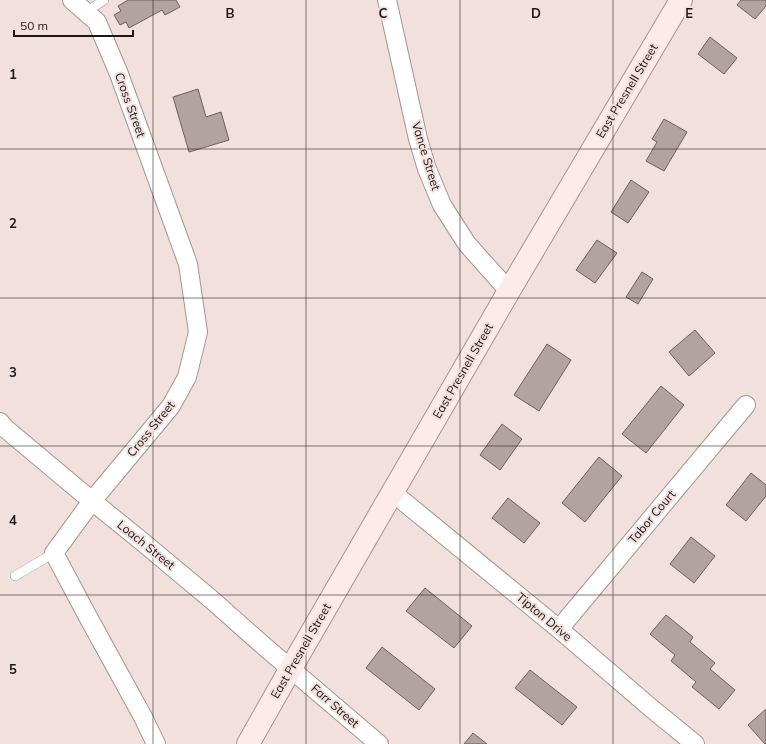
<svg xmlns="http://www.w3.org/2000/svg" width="766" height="744" font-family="Mulish,sans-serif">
<rect width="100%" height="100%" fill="#f2e0dd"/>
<!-- building -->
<path fill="#b3a3a0" stroke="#6e5f5d" d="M128 0H176L180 7 165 15 162 10 129 28 126 22 120 25 114 15 121 11 118 6Z
M741 0H766V6L755 19 737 5Z
M710 37 737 58 724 74 698 54Z
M198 89 206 117 221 112 229 140 189 152 173 97Z
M664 119 687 132 664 171 646 161 657 142 652 139Z
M631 180 649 192 628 223 611 212Z
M597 240 617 253 595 283 576 270Z
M642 272 653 279 638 304 626 297Z
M695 330 715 353 689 376 669 352Z
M547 344 571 360 539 411 514 395Z
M661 386 684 405 646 453 622 434Z
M502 424 522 439 500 470 480 455Z
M599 457 622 476 585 522 562 503Z
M751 473 766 485V496L746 521 726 505Z
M508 498 540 523 524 543 492 518Z
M691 537 715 556 694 583 670 564Z
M425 588 472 626 454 648 406 611Z
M666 615 693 637 690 642 715 663 710 669 735 690 719 709 692 687 696 682 671 661 675 655 650 634Z
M382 647 435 689 419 710 366 668Z
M530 670 577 707 562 725 515 688Z
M766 709V744H765L748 725Z
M473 733 487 744H464Z"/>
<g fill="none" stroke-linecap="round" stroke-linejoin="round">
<!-- service casing -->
<g stroke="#a49492" stroke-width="10">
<path id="service" d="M86 12 104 0
M15 576 54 553"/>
</g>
<!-- minor casing -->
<g stroke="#a49492" stroke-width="20">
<path id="minor" d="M72 0 97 22 119 74 188 264 198 332 187 377 171 406 92 501 54 553 87 615 143 717 156 744
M387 0 418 139 427 169 442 205 467 244 509 291
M0 422 6 429 92 501 139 539 212 600 265 647 379 744
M392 492 559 629 651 708 695 744
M559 629 746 405"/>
</g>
<!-- secondary casing -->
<g stroke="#a49492" stroke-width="24">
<path id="secondary" d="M248 744 291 668 509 291 681 0"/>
</g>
<!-- service -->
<use href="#service" stroke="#fff" stroke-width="9"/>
<!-- minor -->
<use href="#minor" stroke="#fff" stroke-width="18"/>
<!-- secondary -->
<use href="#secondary" stroke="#feeae7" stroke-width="22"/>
</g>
<!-- grid -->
<path fill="none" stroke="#1c1615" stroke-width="1" stroke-opacity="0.55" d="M153 0V744M306 0V744M460 0V744M613 0V744M0 149H766M0 298H766M0 446H766M0 595H766"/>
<g text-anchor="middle" stroke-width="4" stroke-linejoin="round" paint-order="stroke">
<!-- street labels -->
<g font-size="12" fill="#1c1615" stroke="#f2e0dd">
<text transform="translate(627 91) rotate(-59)" y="4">East Presnell Street</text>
<text transform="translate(130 105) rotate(70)" y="4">Cross Street</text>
<text transform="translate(426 156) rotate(73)" y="4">Vance Street</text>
<text transform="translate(463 371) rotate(-60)" y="4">East Presnell Street</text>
<text transform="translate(151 429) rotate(-51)" y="4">Cross Street</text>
<text transform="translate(652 517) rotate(-50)" y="4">Tabor Court</text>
<text transform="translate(146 545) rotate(39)" y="4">Loach Street</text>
<text transform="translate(544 617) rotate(40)" y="4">Tipton Drive</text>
<text transform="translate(301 651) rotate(-60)" y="4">East Presnell Street</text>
<text transform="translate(335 706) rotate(41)" y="4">Farr Street</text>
</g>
</g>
<g font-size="13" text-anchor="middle" font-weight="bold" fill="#1c1615" stroke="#f2e0dd" stroke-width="4" stroke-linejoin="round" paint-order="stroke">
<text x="230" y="18">B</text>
<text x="383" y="18">C</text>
<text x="536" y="18">D</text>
<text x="689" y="18">E</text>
<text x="13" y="79">1</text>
<text x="13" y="228">2</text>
<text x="13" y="377">3</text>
<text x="13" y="525">4</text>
<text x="13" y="674">5</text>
</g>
<!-- scale -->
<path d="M14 30v6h119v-6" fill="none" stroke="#1c1615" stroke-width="2"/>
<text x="20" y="30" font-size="12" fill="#1c1615" stroke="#f2e0dd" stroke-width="3" paint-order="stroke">50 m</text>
</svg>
